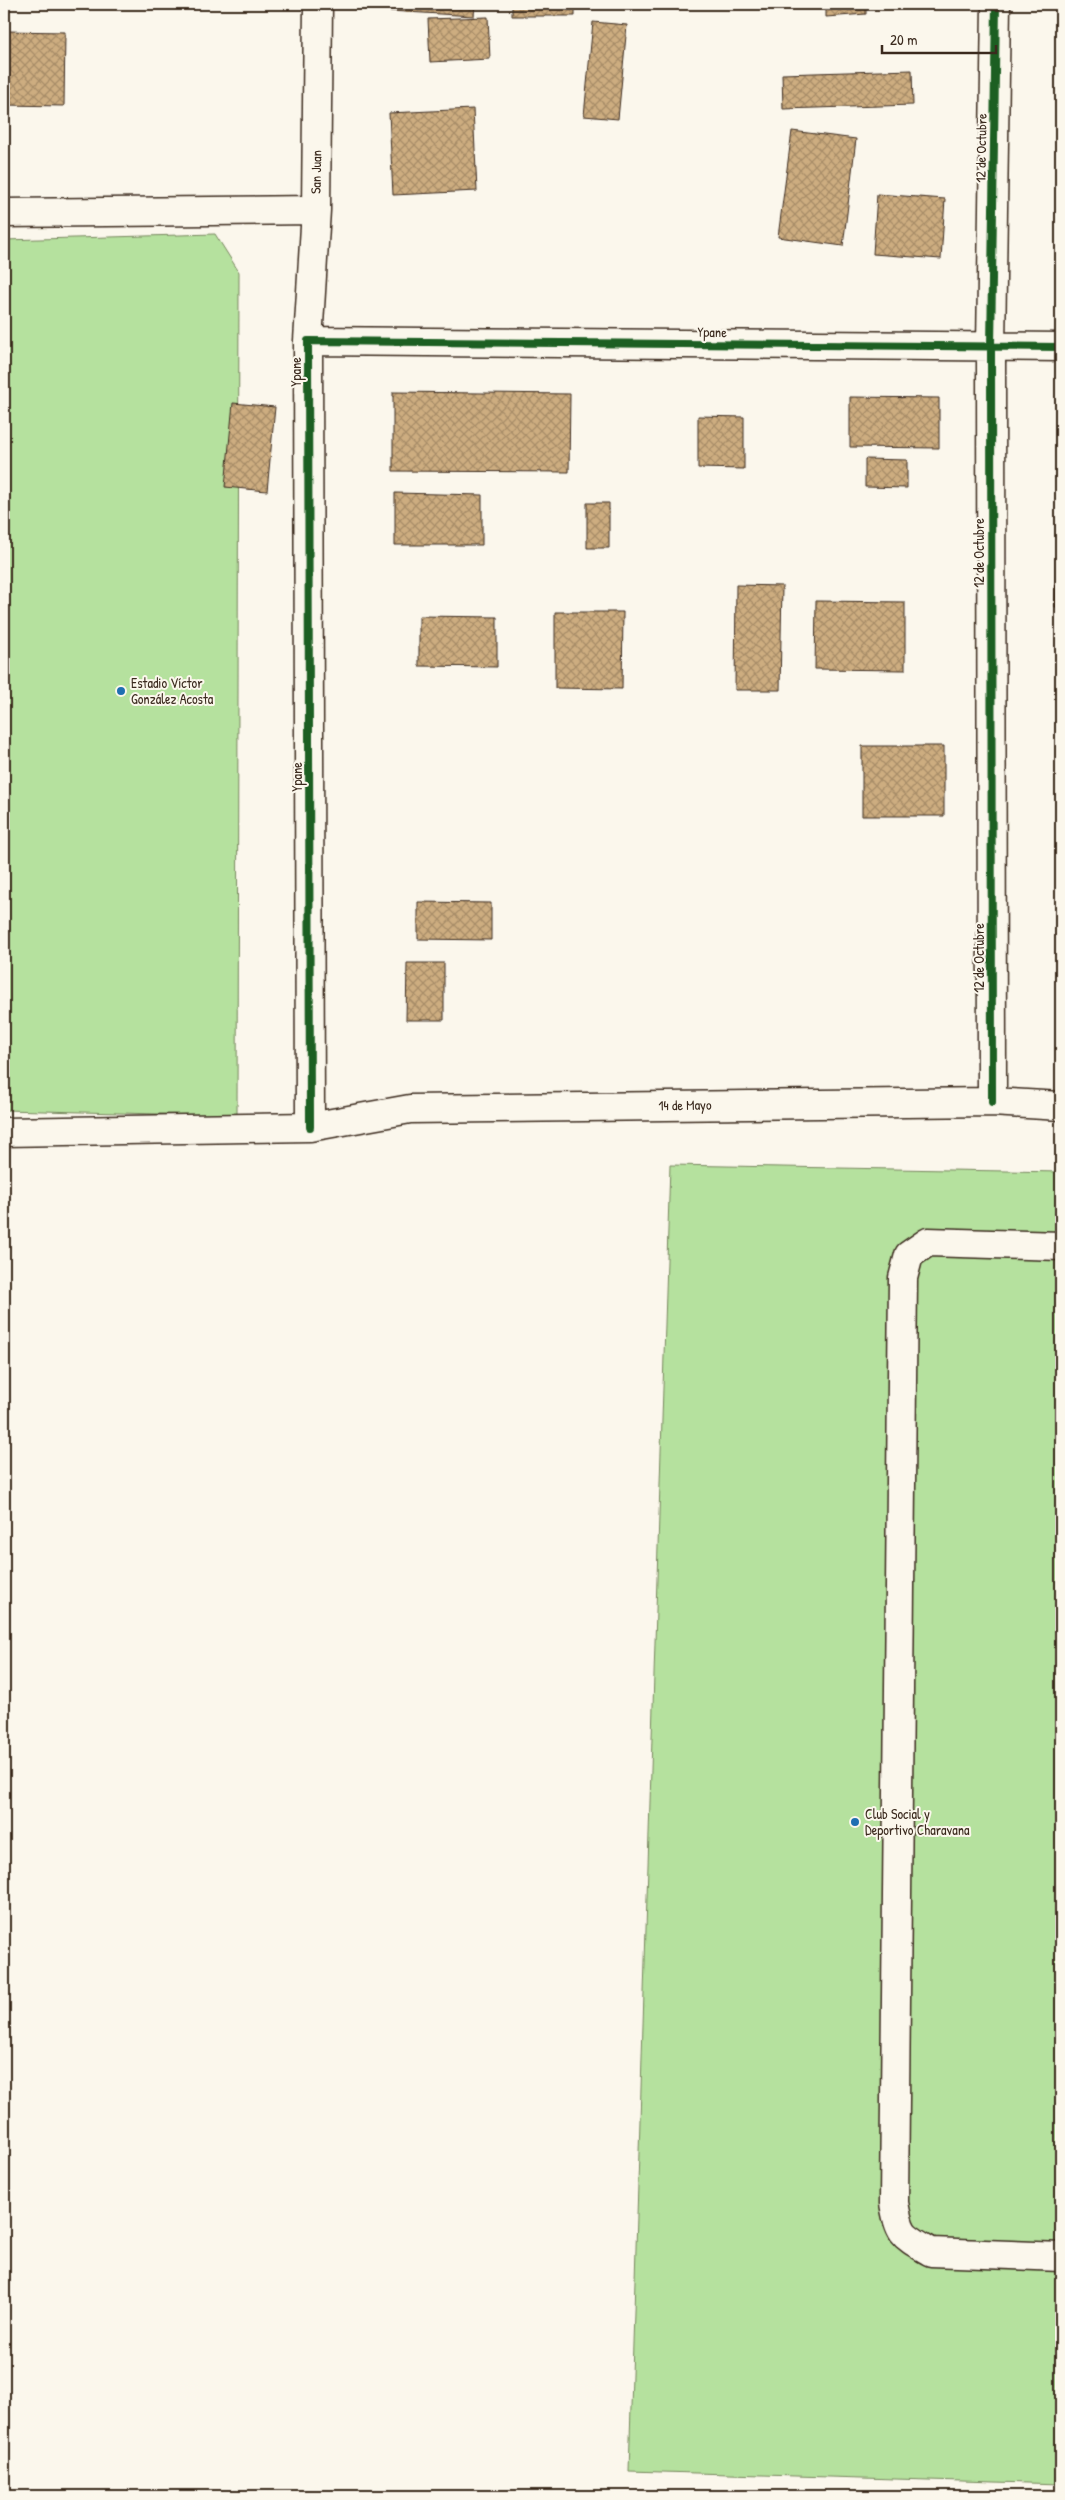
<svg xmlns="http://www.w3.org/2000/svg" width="1065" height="2500" font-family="'Patrick Hand',sans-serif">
<defs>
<pattern id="building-cross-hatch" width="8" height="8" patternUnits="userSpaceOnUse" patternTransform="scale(1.25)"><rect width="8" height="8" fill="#cdad80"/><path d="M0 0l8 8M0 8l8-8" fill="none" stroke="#a88d68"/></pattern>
</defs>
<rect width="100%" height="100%" fill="#fbf7ec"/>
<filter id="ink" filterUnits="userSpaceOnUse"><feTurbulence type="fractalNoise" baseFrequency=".02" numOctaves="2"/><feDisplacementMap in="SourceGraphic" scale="10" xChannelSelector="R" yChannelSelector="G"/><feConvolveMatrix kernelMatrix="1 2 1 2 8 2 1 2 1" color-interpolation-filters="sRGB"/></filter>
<g filter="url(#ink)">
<!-- pitch -->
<path fill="#b5e19e" stroke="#78865e" d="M215 234 239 272 237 1116 4 1110V240Z
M670 1165 1061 1172V2484L629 2471Z"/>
<!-- building -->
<path fill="url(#building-cross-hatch)" stroke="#3b2a1e" d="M390 4H475L474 16 389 11Z
M512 4H575V16H512Z
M826 4H866V14L826 17Z
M488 17 490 59 430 62 428 19Z
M593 22 627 25 618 119 584 116Z
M6 31 65 32 64 106 4 105Z
M912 70 913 105 783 109 782 74Z
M473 109 477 191 393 195 389 113Z
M792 131 856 139 843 246 778 237Z
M877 194 945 199 941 259 873 254Z
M393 392 570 394 569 472 393 471Z
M850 397 939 398V448L850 447Z
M233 403 275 407 267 491 225 487Z
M698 416 744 417V469L698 468Z
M865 459 907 460V488L865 487Z
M395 493 482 495V545H395Z
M587 503H609V548H587Z
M1056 556H1061V607H1055Z
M736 585 782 586 780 690H735Z
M816 601 905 602V670L815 669Z
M555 612H623L622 689 555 688Z
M419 616 497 617V667L419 666Z
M862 746H944V816H862Z
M418 902 491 903V940L418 939Z
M407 963H444V1020H406Z"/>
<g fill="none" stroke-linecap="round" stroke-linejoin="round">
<!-- minor casing -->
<g stroke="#3b2a1e" stroke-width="31">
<path id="minor" d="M4 213 316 210
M308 341 316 210 318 4
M992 1102 991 347 996 4
M310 1127 308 341 1061 347
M4 1132 310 1127 410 1109 992 1102 1061 1106
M1061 1246 928 1242 909 1255 903 1278 894 2203C900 2236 902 2235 931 2252L1061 2257"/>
</g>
<!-- minor -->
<use href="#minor" stroke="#fbf7ec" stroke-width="28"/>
<!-- cycleway casing -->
<g stroke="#fbf7ec" stroke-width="11">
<path id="cycleway" d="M992 1102 991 347 996 4
M310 1127 308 341 1061 347"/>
</g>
<!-- cycleway -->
<use href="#cycleway" stroke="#1b5e20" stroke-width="8"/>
</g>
</g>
<!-- markers -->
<g fill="#1f6fb2" stroke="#fbf7ec" stroke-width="2">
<circle cx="121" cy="691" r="5"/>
<circle cx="855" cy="1822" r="5"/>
</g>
<g text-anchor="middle" stroke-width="4" stroke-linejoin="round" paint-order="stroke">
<!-- street labels -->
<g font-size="14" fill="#3b2a1e" stroke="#fbf7ec">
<text transform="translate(981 148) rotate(-89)" y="5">12 de Octubre</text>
<text transform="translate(316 172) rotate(-89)" y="5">San Juan</text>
<text transform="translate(712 332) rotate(1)" y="5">Ypane</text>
<text transform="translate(296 372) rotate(-90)" y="5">Ypane</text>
<text transform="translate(979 553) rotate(-90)" y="5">12 de Octubre</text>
<text transform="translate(297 777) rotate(-90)" y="5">Ypane</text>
<text transform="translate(979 958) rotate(-90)" y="5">12 de Octubre</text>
<text transform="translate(685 1105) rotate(-1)" y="5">14 de Mayo</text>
</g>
<!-- poi labels -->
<g font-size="14" fill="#3b2a1e" stroke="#fbf7ec" text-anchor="start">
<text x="131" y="688">Estadio Víctor<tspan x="131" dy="16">González Acosta</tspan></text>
<text x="865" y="1819">Club Social y<tspan x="865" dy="16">Deportivo Charavana</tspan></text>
</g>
</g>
<!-- margin -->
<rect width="1065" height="2500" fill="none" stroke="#fbf7ec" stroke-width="20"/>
<rect x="10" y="10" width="1045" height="2480" fill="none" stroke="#3b2a1e" stroke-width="2" filter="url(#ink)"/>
<!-- scale -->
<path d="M882 45v8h114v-8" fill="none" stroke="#3b2a1e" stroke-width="2.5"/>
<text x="890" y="45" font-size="15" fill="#3b2a1e" stroke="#fbf7ec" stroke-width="4" paint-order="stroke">20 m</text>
</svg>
